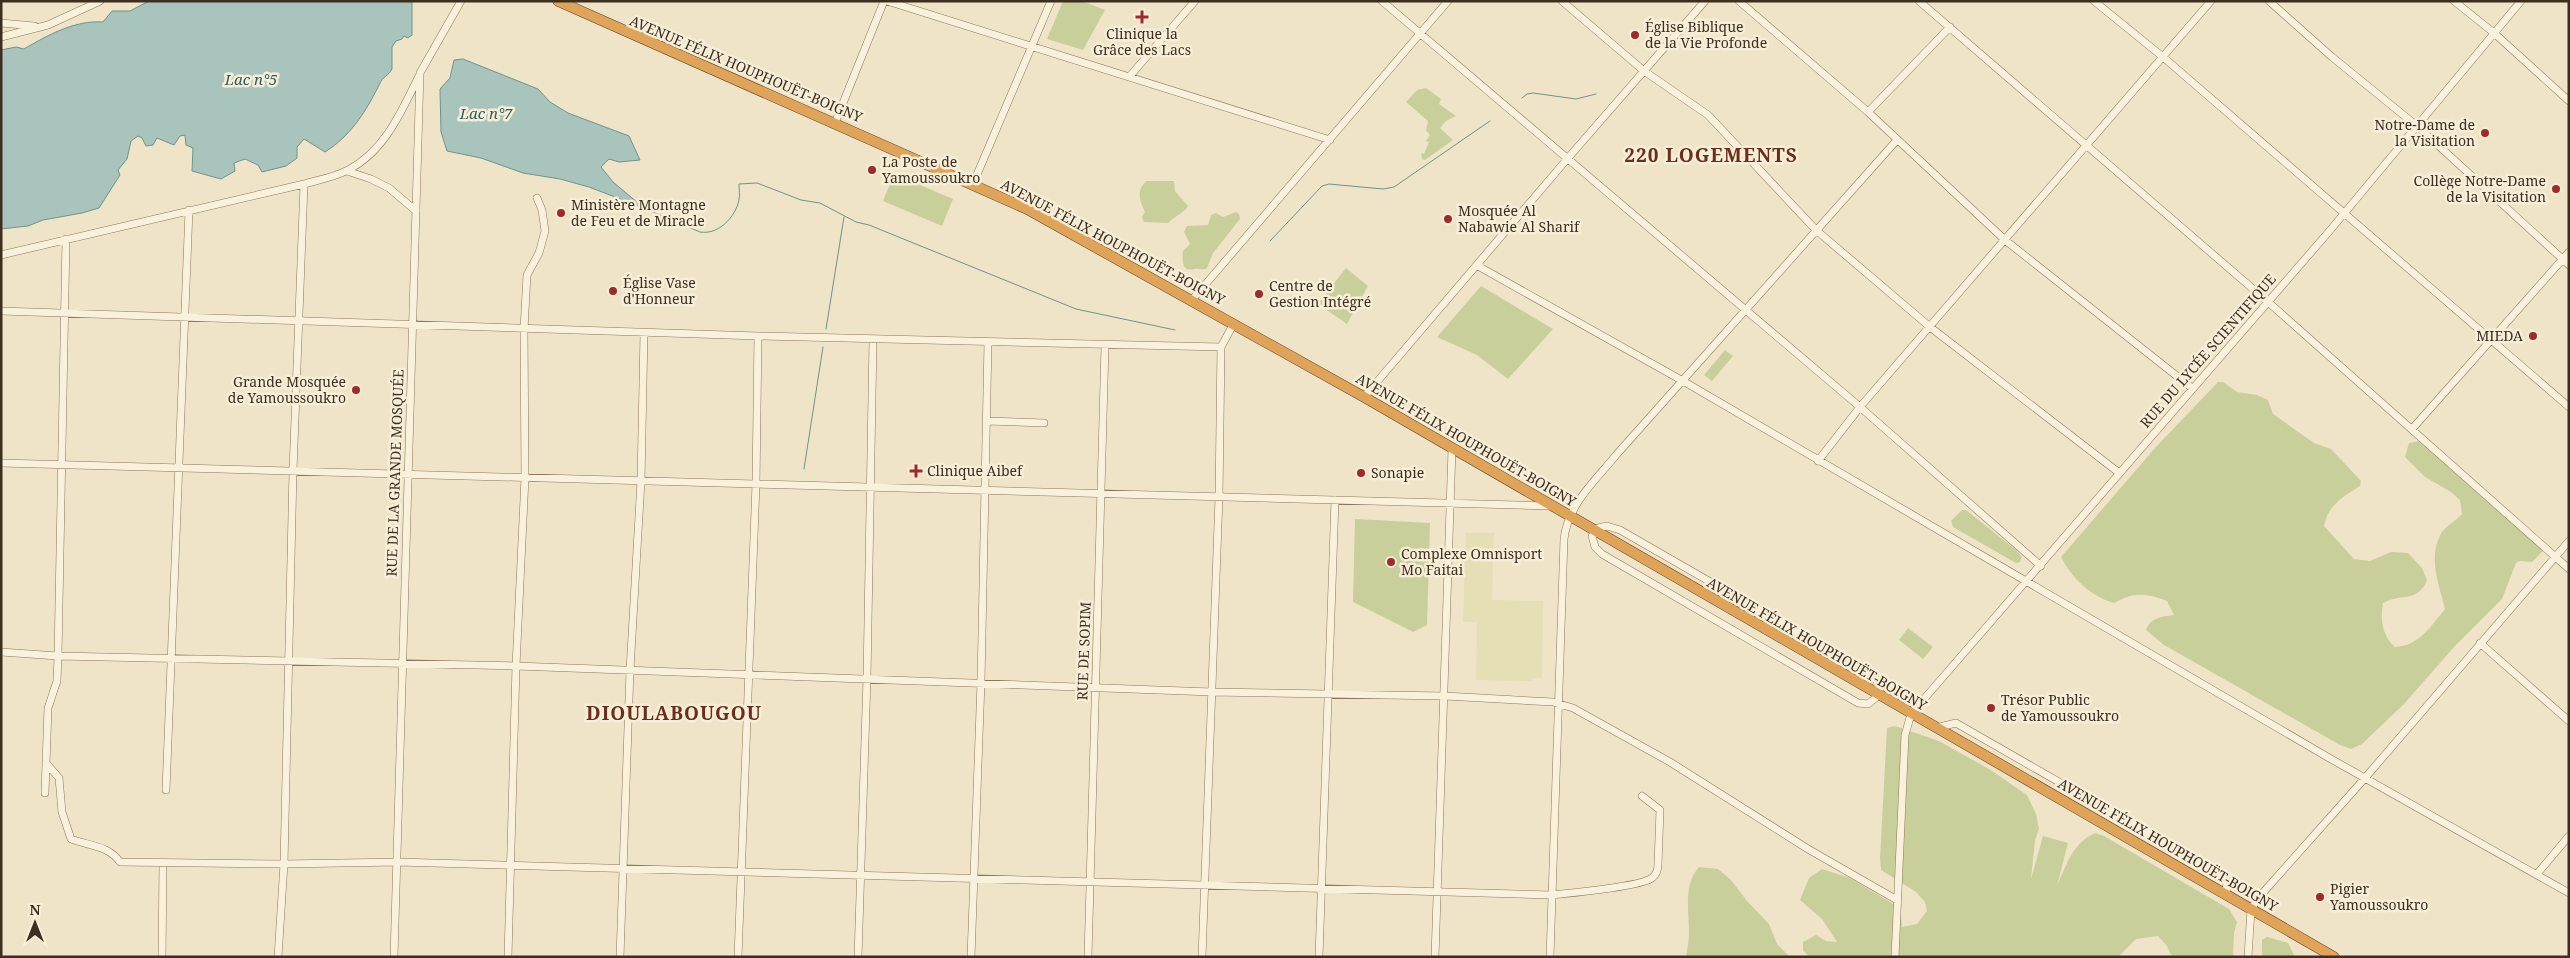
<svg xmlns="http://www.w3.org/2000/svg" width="2570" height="958" font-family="'Noto Serif',serif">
<rect width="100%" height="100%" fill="#f0e4c8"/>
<!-- farmland -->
<path fill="#e6deb5" d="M1466 533H1494L1492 600 1543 601 1542 678H1532L1531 681 1476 680 1477 622H1463Z"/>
<!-- green -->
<path fill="#c9cf9b" d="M1063 1H1082L1105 10 1083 50 1047 39Z
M1426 88 1441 99 1439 104 1456 116 1446 121 1440 128 1453 140 1425 160 1422 159 1421 153 1424 154 1429 142 1426 141 1430 135 1426 130 1428 121 1406 102 1417 90Z
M894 174 953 199 942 226 883 201Z
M1147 181H1174L1175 191 1188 206C1186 211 1174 217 1168 223L1144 222 1142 217 1145 212C1140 201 1135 190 1147 181Z
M1236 212 1239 214 1240 219 1213 253 1207 268C1202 271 1200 268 1195 269 1182 272 1182 263 1183 251L1190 244 1184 232 1187 226 1208 225 1211 215 1216 213 1223 217Z
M1346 268 1368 286 1347 324 1318 304Z
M1481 286 1553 329 1508 379 1477 355 1437 337Z
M1725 350 1733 356 1712 381 1704 375Z
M2218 382H2223L2237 392 2257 395 2268 400 2273 414 2314 443 2331 449 2361 481 2360 486C2343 497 2328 505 2324 526L2354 559 2370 561 2391 552 2408 553 2422 568 2427 580C2418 603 2401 593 2383 603 2380 619 2382 636 2395 647 2419 646 2430 627 2445 609 2439 584 2427 557 2442 532 2448 524 2455 522 2462 514L2460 500 2451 492 2425 477 2405 457 2409 443 2419 441 2543 551 2532 562 2520 561 2516 563 2502 599 2454 647 2404 704 2362 744 2351 749 2340 745 2164 645 2146 630C2151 617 2161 617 2174 615L2167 601C2145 593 2134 592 2114 603 2090 596 2072 578 2061 557L2155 448Z
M1962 510H1966L2016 550 2022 557 2020 562 2016 563 1953 527 1951 521Z
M1355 519 1430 523 1427 625 1413 632 1353 602Z
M1908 628 1933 647 1923 659 1899 640Z
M1895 726 1939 741 1989 769 2027 795 2036 814 2039 829 2035 840 2031 879 2043 836 2068 843 2057 886C2067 864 2072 844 2095 833L2104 836 2229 909 2237 922 2234 933 2233 957H2172L2167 946 2158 936 2136 939 2118 957H1809L1803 950V942L1816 935 1826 941 1837 942 1822 919 1800 900 1809 878 1822 869 1850 878 1900 908 1902 927 1917 924 1927 911 1925 902 1916 892 1881 870 1880 858 1887 728Z
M1699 867 1718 869 1731 880 1747 901 1769 924 1777 944 1790 957H1686C1687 949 1689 941 1689 933 1689 911 1683 885 1699 867Z
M2267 937 2288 943 2295 957H2262V940Z"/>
<!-- water -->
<path fill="#a9c4bc" stroke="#6f938a" d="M149 1H412V35L408 38 404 36 402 39 396 41 392 47V69C389 75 382 78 380 83 367 110 351 136 325 152L304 139 297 147V158L286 166 262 172 258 165 245 159 234 163 235 171 221 179 192 171 193 148 186 145 185 135 180 136 174 145 157 138 153 145 146 146 142 138 138 136 131 141 127 159 118 170 120 175 99 208 82 213 43 220 28 226 1 229V50L16 47 24 49C48 35 75 20 103 22L112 11H130Z
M463 59 538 89 550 102 568 113 629 136 640 160 619 162 609 159 601 167 613 182 644 208 589 187 560 179 523 173 481 158 447 151 441 132 440 89 450 78 454 60Z"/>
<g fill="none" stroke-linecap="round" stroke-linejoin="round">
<!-- stream -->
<path stroke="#6f938a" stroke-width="1" d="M1522 98 1527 94 1533 93 1576 99 1596 94
M644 208 700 232C718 235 735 218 739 200 740 196 739 189 739 184L757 183 801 200 820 203 856 222 869 225 1076 309 1175 330
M1270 241 1322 186 1329 184 1383 189 1394 187 1490 121
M826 329 844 217
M804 469 823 347"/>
<!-- minor casing -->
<g stroke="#8d765c" stroke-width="8">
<path id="minor" d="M887 1 1330 140
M1382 1 1860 407 2041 566
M1562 1 1644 71 1708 115 1816 230 1930 327 2118 472
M1739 1 1868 112 2005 240 2192 388
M1919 1 2267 301 2569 569
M2094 1 2163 57 2569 407
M2269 1 2332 57 2417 126 2569 265
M2454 1 2494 33 2569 101
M1 23 34 26
M1 37 48 25 100 1
M1129 77 1195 1
M1868 112 1950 27
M835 123 884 1
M347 171 371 179 389 188 416 211
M973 184 1051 1
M1 255 304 184C318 180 335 177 348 170 385 151 401 112 419 76
M1478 266 1683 381 2331 759 2569 893
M1192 300 1448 1
M1 311 758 336 1221 347
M1364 397 1568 158 1705 1
M987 421 1044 423
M2412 429 2569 252
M1818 461 1860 407 2211 1
M1 463 1550 506
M1607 526 1620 530 1874 676 1880 686 1878 696 1868 704 1858 703 1602 554 1595 547 1592 536 1598 528Z
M2480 643 2569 721
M1 652 58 656 516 666 1212 692 1445 696 1553 702 1573 708 1670 762 1808 849 1897 900
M1936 728 1956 723 2223 876 2227 881 2226 895
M46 763 59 778 62 812 71 839C89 846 108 845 120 862L284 864 398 862 1551 895C1570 893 1640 887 1652 878 1656 875 1658 869 1658 864L1660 810 1642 796
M166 790 189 210
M45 793 48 708 57 681 58 656 66 239
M2537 874 2569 836
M162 957 163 864
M278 957 284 864 293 471 304 184
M394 957 420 73 461 1
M508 957 516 666 525 478 524 329 527 275 539 253 545 231 542 210 537 198
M620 957 630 670 641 481 644 333
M738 957 756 484 758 336
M858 957 867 678 873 340
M971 957 981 682 988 342
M1088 957 1105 346
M1202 957 1219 497 1221 347 1234 323
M1319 957 1335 500
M1435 957 1452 449
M1550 957 1564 539C1568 504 1596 480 1617 454L1897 140
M1895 957 1905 735 1911 714 2332 228 2521 1
M2248 957 2251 909 2260 896 2365 778 2569 541"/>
</g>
<!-- highway casing -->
<g stroke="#5b4430" stroke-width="11">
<path id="highway" d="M558 1 1027 209 1364 397 2334 957"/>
</g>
<!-- minor -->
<use href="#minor" stroke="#faf1dc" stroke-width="7"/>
<!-- highway -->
<use href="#highway" stroke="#e0a458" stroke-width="10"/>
</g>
<!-- markers -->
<g fill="#9e2a2b" stroke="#f7eed8" stroke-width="2">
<path d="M1139.5 9.5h5v5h5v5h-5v5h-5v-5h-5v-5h5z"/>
<circle cx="1635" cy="35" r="5"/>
<circle cx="2485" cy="133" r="5"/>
<circle cx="872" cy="170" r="5"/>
<circle cx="2556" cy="189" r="5"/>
<circle cx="561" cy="213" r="5"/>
<circle cx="1448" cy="219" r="5"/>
<circle cx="613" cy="291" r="5"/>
<circle cx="1259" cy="294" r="5"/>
<circle cx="2533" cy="336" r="5"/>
<circle cx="356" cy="390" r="5"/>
<path d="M913.5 463.5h5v5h5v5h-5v5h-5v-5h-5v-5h5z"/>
<circle cx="1361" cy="473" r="5"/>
<circle cx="1391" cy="562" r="5"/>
<circle cx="1991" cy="708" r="5"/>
<circle cx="2320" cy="897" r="5"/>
</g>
<g text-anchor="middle" stroke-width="5" stroke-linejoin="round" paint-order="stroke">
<!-- poi labels -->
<g font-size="14" fill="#3d2e20" stroke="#f7eed8" text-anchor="start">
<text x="1645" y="32">Église Biblique<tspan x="1645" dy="16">de la Vie Profonde</tspan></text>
<text x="1142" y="39" text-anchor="middle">Clinique la<tspan x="1142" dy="16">Grâce des Lacs</tspan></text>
<text x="2475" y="130" text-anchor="end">Notre-Dame de<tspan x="2475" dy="16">la Visitation</tspan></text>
<text x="882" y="167">La Poste de<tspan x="882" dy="16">Yamoussoukro</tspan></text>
<text x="2546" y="186" text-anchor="end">Collège Notre-Dame<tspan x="2546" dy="16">de la Visitation</tspan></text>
<text x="571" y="210">Ministère Montagne<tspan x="571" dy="16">de Feu et de Miracle</tspan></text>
<text x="1458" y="216">Mosquée Al<tspan x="1458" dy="16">Nabawie Al Sharif</tspan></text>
<text x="623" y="288">Église Vase<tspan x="623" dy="16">d'Honneur</tspan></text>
<text x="1269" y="291">Centre de<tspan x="1269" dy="16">Gestion Intégré</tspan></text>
<text x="2523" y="341" text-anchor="end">MIEDA</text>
<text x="346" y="387" text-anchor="end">Grande Mosquée<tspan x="346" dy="16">de Yamoussoukro</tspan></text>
<text x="927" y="476">Clinique Aibef</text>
<text x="1371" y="478">Sonapie</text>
<text x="1401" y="559">Complexe Omnisport<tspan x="1401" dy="16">Mo Faitai</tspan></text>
<text x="2001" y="705">Trésor Public<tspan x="2001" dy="16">de Yamoussoukro</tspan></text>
<text x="2330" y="894">Pigier<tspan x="2330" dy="16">Yamoussoukro</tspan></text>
</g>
<!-- street labels -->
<g font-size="14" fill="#3d2e20" stroke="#f7eed8">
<text transform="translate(746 69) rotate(23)" y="5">AVENUE FÉLIX HOUPHOUËT-BOIGNY</text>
<text transform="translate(1113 242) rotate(28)" y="5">AVENUE FÉLIX HOUPHOUËT-BOIGNY</text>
<text transform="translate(2208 351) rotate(-49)" y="5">RUE DU LYCÉE SCIENTIFIQUE</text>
<text transform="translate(1466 440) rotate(30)" y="5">AVENUE FÉLIX HOUPHOUËT-BOIGNY</text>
<text transform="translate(395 473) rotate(-88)" y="5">RUE DE LA GRANDE MOSQUÉE</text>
<text transform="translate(1817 644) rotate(30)" y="5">AVENUE FÉLIX HOUPHOUËT-BOIGNY</text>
<text transform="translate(1084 651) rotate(-88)" y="5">RUE DE SOPIM</text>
<text transform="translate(2168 845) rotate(30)" y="5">AVENUE FÉLIX HOUPHOUËT-BOIGNY</text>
</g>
<!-- water labels -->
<g font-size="15" font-style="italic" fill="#2f5d5a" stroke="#f7eed8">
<text x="251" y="85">Lac n°5</text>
<text x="486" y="119">Lac n°7</text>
</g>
<!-- district labels -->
<g font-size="19" font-weight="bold" letter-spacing="1" fill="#6b2e1e" stroke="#f7eed8">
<text x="1711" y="162">220 LOGEMENTS</text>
<text x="674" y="720">DIOULABOUGOU</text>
</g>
</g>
<!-- border -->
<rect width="2570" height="958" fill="none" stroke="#3d2e20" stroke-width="5"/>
<!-- north arrow -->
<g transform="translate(35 923)" stroke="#f7eed8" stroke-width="4" paint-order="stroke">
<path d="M0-4L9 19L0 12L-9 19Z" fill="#3d2e20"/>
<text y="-8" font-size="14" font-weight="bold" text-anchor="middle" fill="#3d2e20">N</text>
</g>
</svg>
